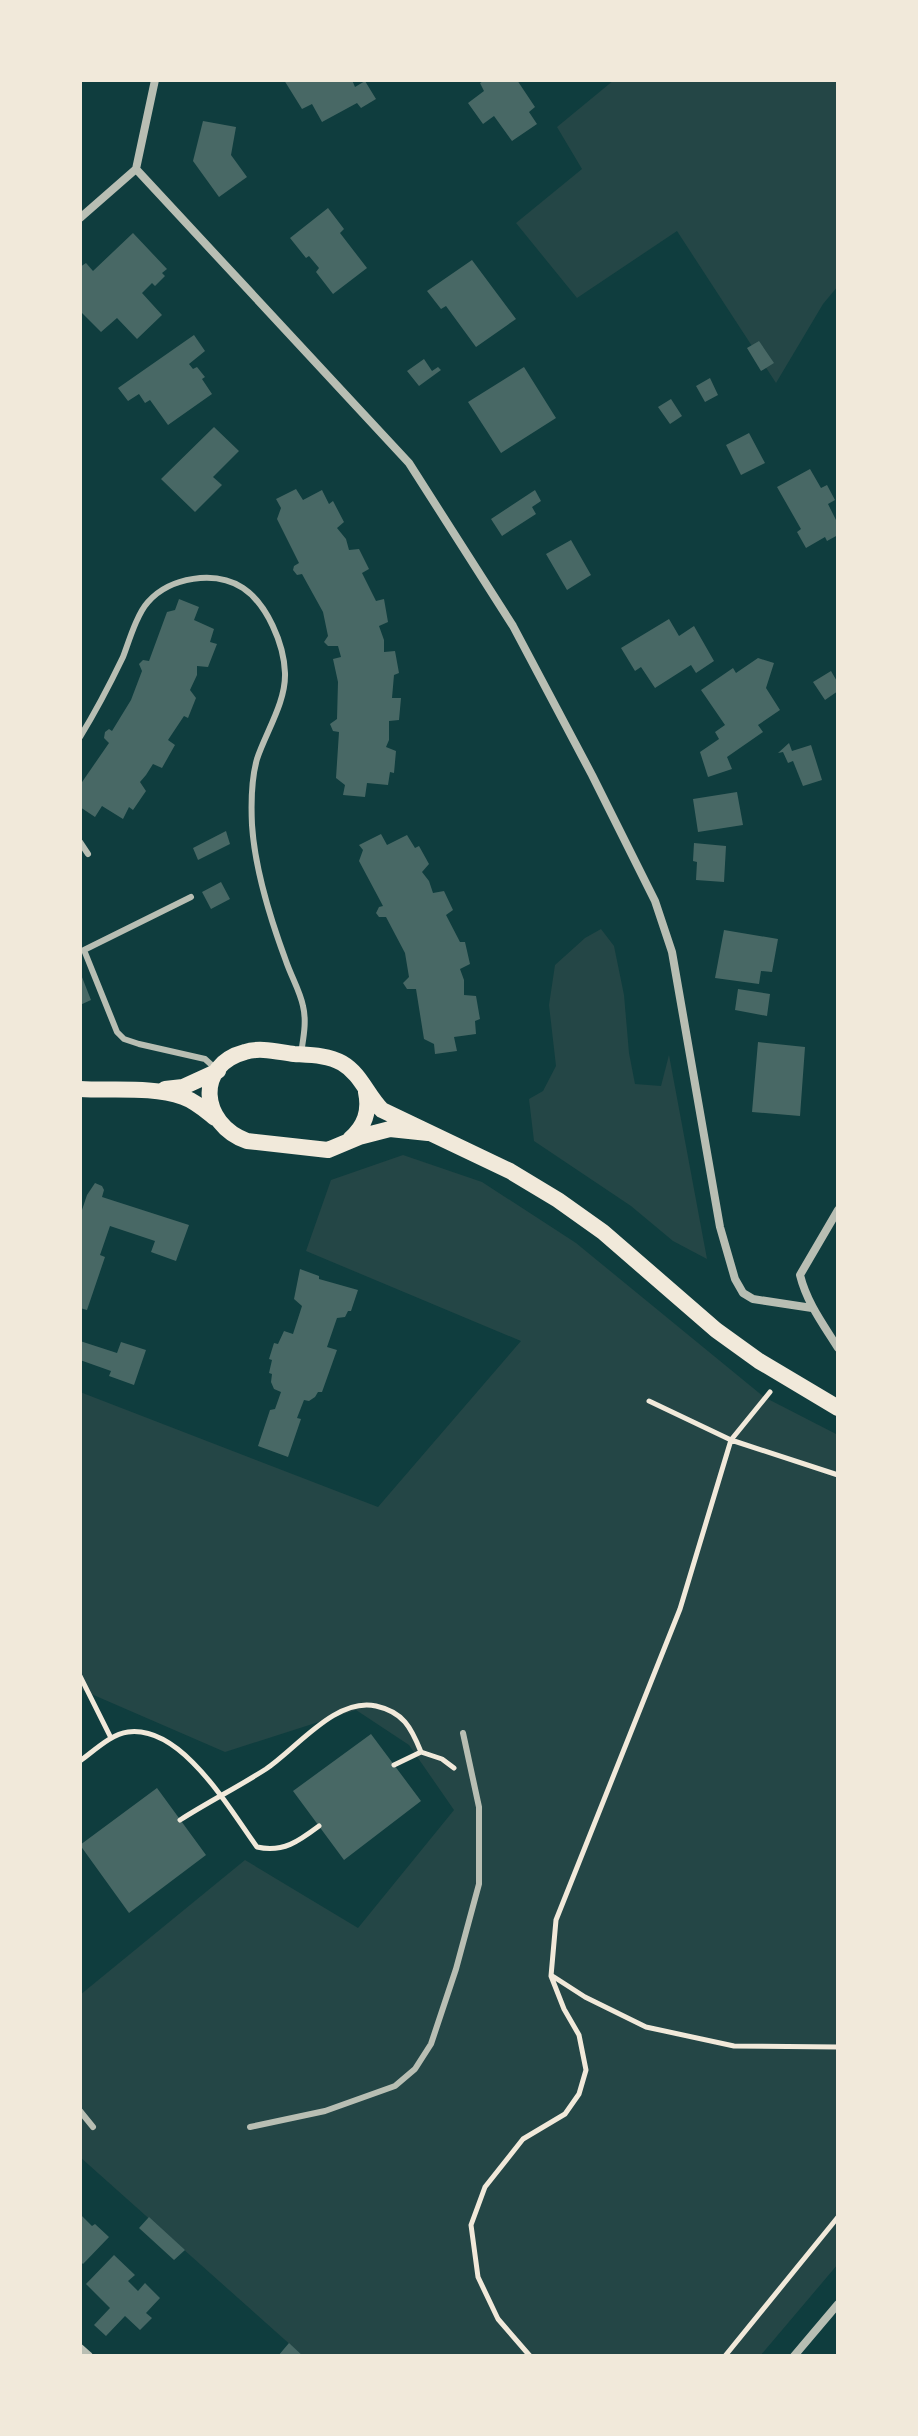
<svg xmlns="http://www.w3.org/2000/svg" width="918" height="2436" font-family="Literata,serif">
<rect width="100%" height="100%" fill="#0f3d3e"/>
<!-- green -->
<path fill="#244646" d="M614 80H838V286L823 304 776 383 677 231 577 298 516 223 582 169 557 127Z
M601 929 614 946 624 995 629 1053 635 1084 661 1086 669 1055 707 1259 673 1241 631 1206 534 1141 529 1099 543 1091 556 1066 549 1005 555 965 585 938Z
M403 1155 482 1182 576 1243 764 1397 838 1435V2264L760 2356H303L80 2157V1995L245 1860 358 1928 454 1810 409 1745 356 1710 225 1752 82 1690 80 1688V1392L378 1507 521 1341 306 1251 331 1180Z"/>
<!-- building -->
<path fill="#486865" d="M284 80H352L355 87 365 81 376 99 361 108 357 103 322 122 312 104 302 109Z
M485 80H517L535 107 529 112 537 124 512 141 494 116 483 124 468 103 484 91 480 83Z
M203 121 236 127 231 155 247 177 219 197 193 161Z
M328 208 344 229 340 233 367 268 333 294 316 272 319 268 309 256 306 258 290 238Z
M133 233 167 269 162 273 165 276 155 286 152 283 142 293 162 315 137 339 117 318 101 332 80 311V267L86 263 93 271Z
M472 260 516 319 476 347 446 306 441 309 427 291Z
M194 335 205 351 189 364 193 369 197 367 205 377 202 379 212 394 168 425 150 400 145 403 139 394 128 401 118 388Z
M759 341 774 363 761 371 747 348Z
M424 359 432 371 438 367 441 370 419 386 407 371Z
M524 367 556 418 501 453 468 402Z
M710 378 718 395 705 402 696 386Z
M671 399 682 416 670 424 658 407Z
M214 427 239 451 213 477 222 485 195 512 161 479Z
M749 433 765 463 741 475 726 445Z
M810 469 821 488 827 485 835 500 828 504 838 524V535L827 541 825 537 806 548 797 532 801 529 777 487Z
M296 489 303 500 322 490 329 504 333 501 344 522 337 528 346 539 349 550 359 549 369 569 362 573 376 601 384 599 388 622 379 626 384 640V652L395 651 399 673 394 675 392 698H401L399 720 389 721V740L386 747 396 751 394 773 390 772 388 785 367 783 365 797 343 795 345 785 336 778 339 732 333 731 330 724 337 719 338 682 333 659 341 657 338 646H328L324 642 328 636 323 612 302 574 297 575 293 570 294 566 299 563 277 519 281 508 276 499Z
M535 490 541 501 532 507 536 514 502 536 491 519Z
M571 540 591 575 567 590 546 554Z
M179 599 199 607 194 620 214 629 210 642 217 644 208 667 197 666V675L190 690 196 698 188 718 184 716 168 740 175 745 162 768 153 764 146 775 140 782 146 791 133 810 129 807 123 819 102 806 95 817 80 807V785L109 743 104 738 105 732 109 729 112 731 131 700 142 671 139 664 143 660 149 661 167 612 175 610Z
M669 619 679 636 694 626 714 661 696 673 691 665 655 688 641 667 635 671 621 648Z
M758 658 774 663 766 688 780 710 758 725 763 732 727 757 732 769 708 777 700 752 719 739 715 732 725 725 701 690 733 668 736 673Z
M831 671 838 683V691L825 700 813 682Z
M789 743 792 751 811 745 822 780 803 786 793 761 788 763 783 752 778 753Z
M737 792 743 825 698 832 693 799Z
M226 831 230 844 198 860 193 848Z
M381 834 387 845 407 835 415 848 419 846 429 864 422 872 429 881 433 893 444 891 453 910 446 915 460 942H465L470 964 460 969 464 980V995L476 996 480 1019 475 1021 476 1034 454 1037 457 1051 435 1054 434 1044 424 1039 416 989H407L403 983 409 977 405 953 386 917H379L376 913 379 907 383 906 359 861 363 850 359 845Z
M694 843 726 846 724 882 696 880 697 862 693 861Z
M221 882 230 899 211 909 202 892Z
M724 930 778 939 772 972 761 971 759 984 715 978Z
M80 972 91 1000 80 1005Z
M738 989 770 994 767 1016 735 1010Z
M758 1042 805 1047 800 1116 752 1112Z
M95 1183 102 1186 104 1190 102 1197 189 1225 176 1261 151 1252 155 1241 110 1226 100 1255 105 1257 87 1310 80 1308V1216L87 1195Z
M300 1269 319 1276V1279L358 1290 351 1311H348L345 1317 337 1318 327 1347 337 1350 322 1392H318L315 1397 309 1401 304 1400 297 1418 301 1419 288 1457 258 1446 270 1410 275 1409 281 1392 274 1389 271 1382 272 1374 269 1373 272 1360 269 1359 274 1343 278 1344 284 1331 293 1334 302 1306 294 1299Z
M80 1341 117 1353 121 1342 146 1350 134 1385 109 1376 111 1371 80 1360Z
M371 1734 421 1801 344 1860 293 1791Z
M157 1788 206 1855 129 1913 80 1845Z
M80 2214 92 2226 95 2224 109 2237 83 2264 80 2261Z
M149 2217 185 2250 174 2260 139 2228Z
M114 2255 135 2275 128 2281 138 2291 145 2283 160 2298 146 2313 152 2318 140 2330 125 2316 106 2336 94 2325 110 2308 86 2284Z
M289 2343 303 2356H278Z"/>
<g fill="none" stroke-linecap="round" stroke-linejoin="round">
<!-- path -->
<path stroke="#f1e9da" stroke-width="5" d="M770 1392 731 1440 838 1475
M80 1676 111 1738
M80 1761C94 1751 111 1734 128 1732 182 1725 230 1810 257 1847 283 1853 299 1841 319 1826
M394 1765 421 1752 442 1759 454 1768
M180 1820C208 1802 238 1787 266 1769 297 1748 336 1697 376 1706 403 1712 411 1727 421 1752
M554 1977 585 1997 646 2027 734 2046 838 2047
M530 2356 498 2319 478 2277 471 2225 485 2187 523 2139 565 2114 579 2094 586 2070 579 2035 564 2009 551 1976 556 1920 680 1609 731 1440 649 1401
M725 2356 838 2217"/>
<!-- service -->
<path stroke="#b8beb3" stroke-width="6" d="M80 737C96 711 110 684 123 657 129 641 137 614 148 602 170 577 215 570 243 588 267 604 284 644 285 673 286 702 266 732 257 759 251 780 251 804 252 825 255 871 270 918 286 961 291 976 300 991 303 1006 307 1022 303 1039 301 1054
M80 842 88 854
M191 897 84 950 117 1032 124 1039 139 1044 205 1059 216 1069
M80 2111 93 2127
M250 2127 325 2111 395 2086 415 2069 431 2044 456 1969 479 1884V1807L463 1733"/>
<!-- minor -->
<path stroke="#b8beb3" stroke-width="8" d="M136 169 409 463 513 626 592 775 655 901 672 952 720 1227 735 1279 743 1293 753 1299 812 1308
M80 218 136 169 155 80
M838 1210 800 1275C807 1303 823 1324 838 1348
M80 2348 89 2356
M794 2356 838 2304"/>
<!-- secondary -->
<path stroke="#f1e9da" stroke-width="16" d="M80 1089C113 1091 152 1086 183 1097 195 1101 205 1110 215 1118
M165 1089 183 1087 218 1071
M428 1133 390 1129 359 1137 328 1150 247 1141C200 1124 195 1065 245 1052 260 1047 278 1052 294 1054 310 1055 328 1055 342 1063 361 1074 367 1095 382 1110L510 1171 558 1200 603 1232 716 1330 759 1361 838 1408
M350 1139C365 1126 370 1111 366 1092"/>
</g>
<!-- border -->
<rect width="918" height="2436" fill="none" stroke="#f1e9da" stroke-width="164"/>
</svg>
